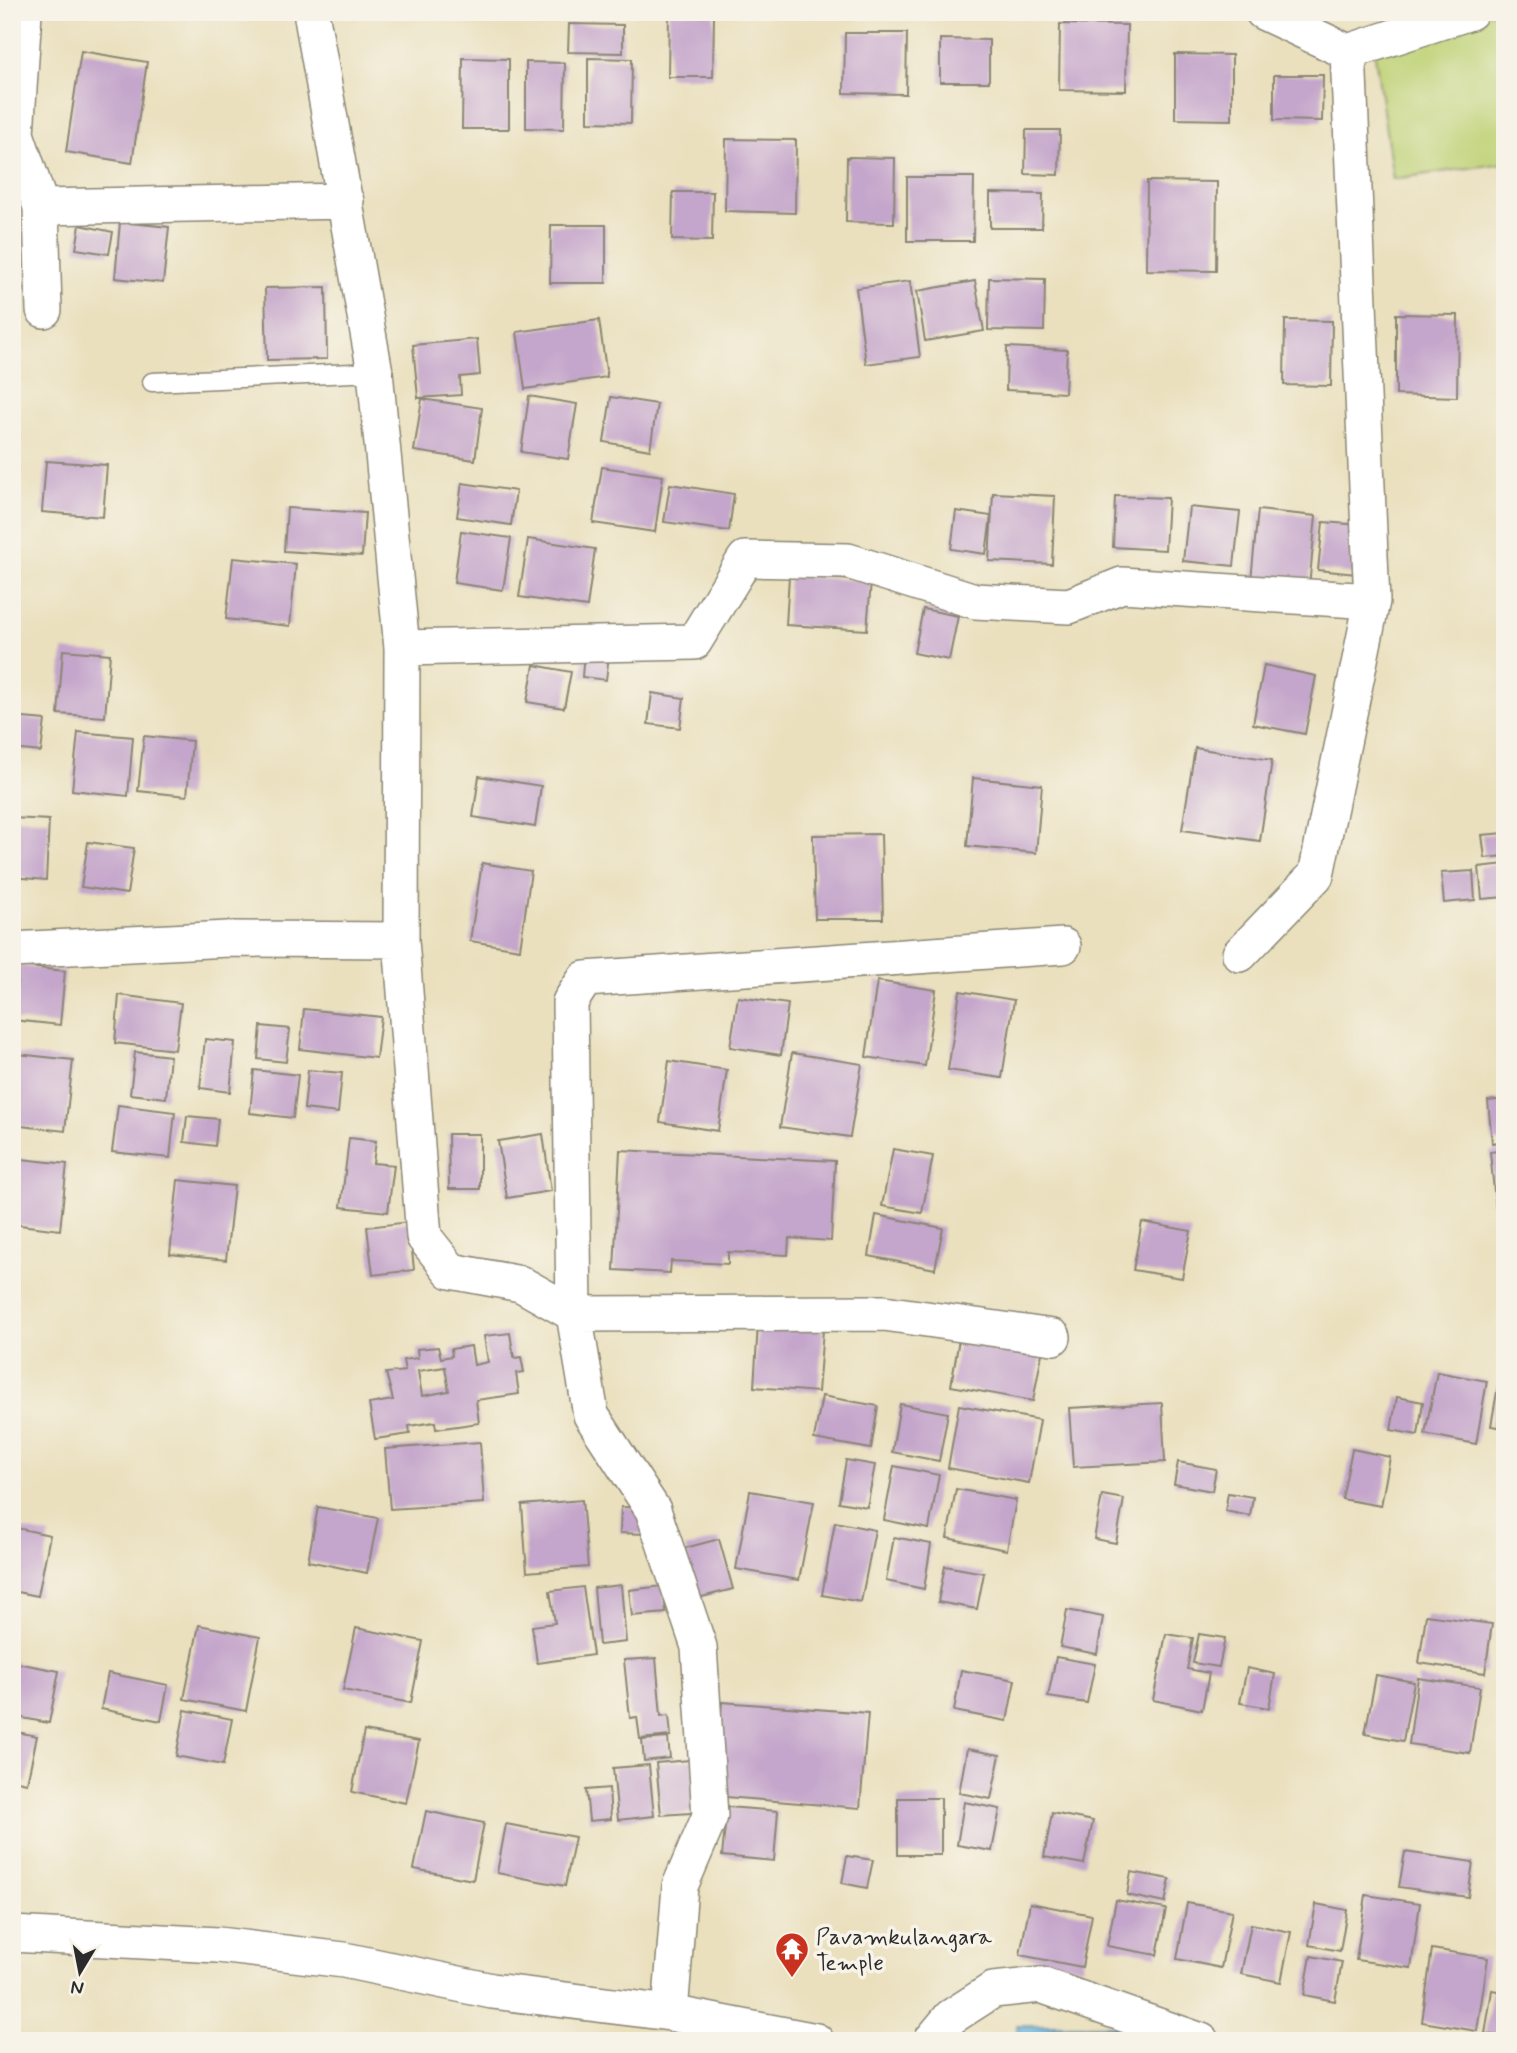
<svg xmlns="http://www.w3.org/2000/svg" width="1517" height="2053" font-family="Mynerve,sans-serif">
<rect width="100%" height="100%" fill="#f7f3e8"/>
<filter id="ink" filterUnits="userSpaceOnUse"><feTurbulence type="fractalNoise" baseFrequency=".0143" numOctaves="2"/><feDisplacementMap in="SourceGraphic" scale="14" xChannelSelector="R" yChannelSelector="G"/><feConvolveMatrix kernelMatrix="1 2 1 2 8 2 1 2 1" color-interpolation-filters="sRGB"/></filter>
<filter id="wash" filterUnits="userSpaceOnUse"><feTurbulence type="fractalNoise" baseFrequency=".00686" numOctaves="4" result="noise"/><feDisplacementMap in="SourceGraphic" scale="28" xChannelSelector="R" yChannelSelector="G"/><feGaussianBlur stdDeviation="1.57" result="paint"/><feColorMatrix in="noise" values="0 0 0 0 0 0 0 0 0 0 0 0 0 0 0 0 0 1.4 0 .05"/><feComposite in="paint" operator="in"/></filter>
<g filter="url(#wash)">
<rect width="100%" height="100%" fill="#eae0be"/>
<!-- green -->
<path fill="#bed275" stroke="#747e50" stroke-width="2" d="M1425 12H1505V163L1393 179 1371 28Z"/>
<!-- water -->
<path fill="#61adda" stroke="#466c82" stroke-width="2" d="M1017 2025 1196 2026V2041H1017Z"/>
<g id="blocks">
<!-- building -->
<path fill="#c4a5cb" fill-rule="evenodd" d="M669 12 714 13 713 77H668Z
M569 24 623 25V53L568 52Z
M1060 24 1127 25 1126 91 1059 90Z
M845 33H907L906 94 844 93Z
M940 39 989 40V82H940Z
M81 51 147 62 132 163 66 152Z
M1175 54 1232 55V120L1175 119Z
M463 58 509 59V129H462Z
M588 58 632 59 631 123 588 122Z
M526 62 565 63 564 129 526 128Z
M1274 75H1323L1322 121 1274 120Z
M1026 130H1060L1059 175 1025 174Z
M726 139 796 140 795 213 725 211Z
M847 157 895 158 894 223 846 222Z
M907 177H974L973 241H907Z
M1147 181 1217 182 1216 271 1146 270Z
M673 192H713L712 241 672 240Z
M990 193 1043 194 1042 228H990Z
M120 222 169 227 163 283 115 278Z
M80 225 113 232 109 254 76 249Z
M551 225H606V283H550Z
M989 278 1045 279 1044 331 988 330Z
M910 281 920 357 866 364 856 288Z
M975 281 984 331 925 341 917 291Z
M326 287 327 359 267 360 265 288Z
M1396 314 1458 315 1457 397 1396 395Z
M599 320 607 377 525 389 517 332Z
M1285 320 1332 321 1331 386 1284 385Z
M477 339 480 375 460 377 461 395 418 398 413 345Z
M1007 347 1067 350 1065 393 1006 390Z
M529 396 577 404 568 459 521 452Z
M611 397 657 404 650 450 604 442Z
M422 399 482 408 475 460 414 451Z
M46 461 107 465 103 517 42 512Z
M602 467 663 476 655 532 593 523Z
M462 483 516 491 511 525 457 517Z
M670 484 734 494 729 531 664 522Z
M993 493 1055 496 1052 564 989 561Z
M1115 496 1168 498 1165 550 1113 547Z
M1189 507 1240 512 1234 566 1183 561Z
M287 508 365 513 362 556 284 551Z
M1258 510 1316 516 1309 587 1251 580Z
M956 511 991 516 986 554 951 549Z
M1323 522 1361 525 1356 574 1318 570Z
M461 531 511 538 503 590 454 583Z
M528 539 595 549 587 607 519 597Z
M233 558 296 564 290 626 226 619Z
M789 576 871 581 867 630 786 625Z
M923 609 958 616 949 660 914 653Z
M63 650 110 654 105 717 58 714Z
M584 652 609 655 606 680 582 677Z
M534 665 571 672 564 708 527 702Z
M1264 665 1316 676 1305 734 1253 724Z
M652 693 684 698 680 728 648 724Z
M12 717 45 720 41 752 12 749Z
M78 732 133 737 128 796 72 790Z
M144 736 192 741 187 796 138 791Z
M1195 748 1272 760 1260 841 1182 830Z
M479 776 541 786 535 827 473 817Z
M973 778 1042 785 1036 853 967 846Z
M12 818 49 820 46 880 12 877Z
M1505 833V856L1485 858 1482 835Z
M881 834 883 919H815L813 835Z
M88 842 134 848 127 894 81 887Z
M482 863 531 871 520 949 470 941Z
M1505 864V897L1482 899 1479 867Z
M1473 871 1475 900 1444 903 1441 873Z
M19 966 65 971 60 1025 13 1020Z
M877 981 936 990 925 1066 866 1057Z
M960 991 1014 1000 1002 1078 948 1070Z
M119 995 181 1003 175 1050 115 1043Z
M738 997 788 1004 781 1055 730 1047Z
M304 1009 381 1017 376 1058 300 1049Z
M261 1026 290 1029 286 1062 258 1059Z
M205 1039 235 1042 230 1092 200 1088Z
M135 1052 170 1056 166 1098 130 1094Z
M792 1053 862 1064 850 1137 780 1127Z
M17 1054 73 1060 65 1131 12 1125Z
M669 1061 727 1070 718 1131 660 1122Z
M254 1070 298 1075 293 1118 250 1113Z
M308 1070 342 1073 338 1113 304 1109Z
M1505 1099V1141L1492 1143 1488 1101Z
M118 1105 175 1112 170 1158 112 1152Z
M187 1116 218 1119 215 1146 184 1142Z
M448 1134H480V1189H449Z
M543 1134 551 1191 507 1198 498 1141Z
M349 1138 376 1141 373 1163 394 1165 388 1212 341 1207Z
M893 1149 933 1156 922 1213 882 1206Z
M620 1150 835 1161 831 1241 789 1238 788 1255 728 1252V1264L671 1261 670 1273 614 1270Z
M1505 1150V1209L1496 1210 1490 1152Z
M12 1158 67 1164 60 1230 12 1224Z
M178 1180 234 1186 226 1260 170 1254Z
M876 1215 943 1228 935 1269 869 1256Z
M409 1222 414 1270 373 1275 367 1227Z
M1142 1222 1191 1231 1182 1278 1133 1270Z
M758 1324 823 1330 818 1392 754 1387Z
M510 1333 514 1358 521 1357 524 1372 516 1373 519 1394 476 1400 479 1423 436 1429 435 1422 409 1426 410 1434 375 1439 369 1404 393 1400 386 1373 405 1371 403 1360 418 1358 417 1349 438 1347 441 1358 452 1356 451 1349 471 1346 474 1365 488 1362 484 1336ZM445 1367 449 1391 422 1396 418 1371Z
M960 1333 1043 1348 1033 1401 951 1386Z
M1437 1372 1487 1381 1476 1444 1425 1434Z
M1498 1386 1505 1388V1428L1491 1426Z
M822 1396 878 1406 871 1449 814 1439Z
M1397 1397 1423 1402 1418 1435 1391 1430Z
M1162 1403 1165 1462 1073 1467 1069 1408Z
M900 1404 948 1413 939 1461 892 1452Z
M959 1405 1040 1420 1029 1483 948 1468Z
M480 1442 484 1503 390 1509 385 1449Z
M1352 1449 1390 1457 1381 1506 1342 1499Z
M846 1460 875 1465 867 1507 839 1502Z
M1178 1462 1216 1469 1212 1491 1174 1484Z
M894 1466 939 1475 929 1529 884 1520Z
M956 1489 1016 1500 1007 1550 947 1538Z
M750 1491 814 1502 799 1580 736 1569Z
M1228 1493 1253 1497 1250 1516 1225 1511Z
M1102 1495 1124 1499 1116 1543 1094 1539Z
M582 1500 588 1567 527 1572 522 1505Z
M318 1507 378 1518 367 1573 308 1561Z
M621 1507 645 1508 644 1534 620 1533Z
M835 1522 875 1530 861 1602 822 1595Z
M12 1527 50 1535 38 1596 12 1591Z
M894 1537 931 1544 924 1589 886 1581Z
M719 1539 733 1589 698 1598 685 1548Z
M945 1566 984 1573 977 1609 938 1602Z
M621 1585 626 1642 599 1645 594 1588Z
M663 1586 666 1613 632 1616 629 1590Z
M583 1587 593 1655 537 1663 532 1626 555 1623 550 1591Z
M1067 1610 1103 1617 1097 1654 1060 1647Z
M1426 1615 1492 1624 1485 1673 1419 1663Z
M199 1625 260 1637 246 1711 184 1699Z
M356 1628 423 1641 411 1703 343 1690Z
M1166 1634 1193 1638 1187 1669 1209 1673 1202 1710 1153 1700Z
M1199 1634 1225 1638 1219 1667 1193 1663Z
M1056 1657 1095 1664 1087 1703 1048 1697Z
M656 1658 661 1716 669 1715 671 1736 640 1739 637 1717 630 1718 624 1660Z
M12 1662 59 1671 49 1723 12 1716Z
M1247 1668 1275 1674 1269 1708 1240 1703Z
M961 1670 1015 1680 1007 1721 954 1711Z
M108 1673 168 1685 161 1721 101 1709Z
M1376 1675 1414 1682 1403 1741 1365 1734Z
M1418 1678 1480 1687 1470 1753 1409 1744Z
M722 1702 868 1713 860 1808 714 1796Z
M185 1710 232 1719 223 1765 176 1756Z
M12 1731 37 1736 27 1783 12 1780Z
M364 1731 419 1741 406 1803 352 1792Z
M668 1738 670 1758 644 1761 642 1740Z
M967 1749 1000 1755 991 1799 959 1793Z
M701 1759 706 1812 661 1815 656 1763Z
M649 1765 654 1816 618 1820 613 1768Z
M609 1788 611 1819 589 1821 586 1790Z
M898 1798H941V1855H898Z
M964 1802 1000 1809 992 1851 957 1845Z
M727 1807 778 1811 774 1861 722 1856Z
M426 1811 484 1823 473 1880 414 1869Z
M1052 1813 1093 1821 1084 1864 1044 1857Z
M506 1824 575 1837 565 1886 497 1873Z
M1405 1852 1473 1862 1468 1897 1399 1887Z
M847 1856 873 1860 867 1888 842 1883Z
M1131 1872 1170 1879 1165 1903 1127 1895Z
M1366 1895 1420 1903 1411 1968 1356 1960Z
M1116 1900 1166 1909 1157 1955 1107 1946Z
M1030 1903 1092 1915 1082 1967 1020 1955Z
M1187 1903 1232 1911 1221 1968 1177 1959Z
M1316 1904 1347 1910 1340 1951 1309 1945Z
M1251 1924 1291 1932 1281 1982 1241 1974Z
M1432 1949 1488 1958 1477 2031 1422 2022Z
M1311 1956 1342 1962 1335 2001 1304 1995Z
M1492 1990 1505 1992V2037L1485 2034Z"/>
</g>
</g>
<g filter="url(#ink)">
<use href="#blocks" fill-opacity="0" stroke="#8a8674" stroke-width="2"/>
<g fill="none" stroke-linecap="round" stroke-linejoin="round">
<!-- service casing -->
<g stroke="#8a8674" stroke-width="21">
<path id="service" d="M152 382 375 372"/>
</g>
<!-- minor casing -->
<g stroke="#8a8674" stroke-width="38">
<path id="minor" d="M24 12 16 134 41 207 44 310
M311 12 375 372 402 648 401 940 424 1237 451 1271 521 1284 574 1314 884 1313 1053 1337
M1348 52 1470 12
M41 207 346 201
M402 648 694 642 745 559 848 561 975 601 1069 606 1122 585 1372 601
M12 950 228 939 401 940
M1240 954 1316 875 1372 601 1348 52 1263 12
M12 1934 218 1945 344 1960 492 1991 670 2013 680 1886 710 1816 699 1647 653 1510 591 1415 574 1314 570 1002 585 979 1063 946
M670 2013 816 2041
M931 2041 951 2017 993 1990 1041 1985 1201 2041"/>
</g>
<!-- service -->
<use href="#service" stroke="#fff" stroke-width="18"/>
<!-- minor -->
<use href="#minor" stroke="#fff" stroke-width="35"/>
</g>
</g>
<!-- icons -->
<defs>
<g id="temple-pin" transform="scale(1.75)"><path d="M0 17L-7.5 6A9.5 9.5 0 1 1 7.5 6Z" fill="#c8321e" stroke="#f7f3e8"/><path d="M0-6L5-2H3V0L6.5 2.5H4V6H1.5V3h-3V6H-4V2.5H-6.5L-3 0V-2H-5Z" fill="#fff"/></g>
</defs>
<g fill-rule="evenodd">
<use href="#temple-pin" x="792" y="1949"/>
</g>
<g text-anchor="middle" stroke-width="7" stroke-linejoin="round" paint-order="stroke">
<!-- poi labels -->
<g font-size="23" fill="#2b2b2b" stroke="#f7f3e8" text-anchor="start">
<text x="816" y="1944">Pavamkulangara<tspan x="816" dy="26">Temple</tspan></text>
</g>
</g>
<!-- margin -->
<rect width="1517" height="2053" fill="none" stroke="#f7f3e8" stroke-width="42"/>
<!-- north arrow -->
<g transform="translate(80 1972) rotate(190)" stroke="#f7f3e8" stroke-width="5" paint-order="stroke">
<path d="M0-5L12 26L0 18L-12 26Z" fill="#2b2b2b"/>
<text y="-10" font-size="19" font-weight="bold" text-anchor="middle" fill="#2b2b2b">N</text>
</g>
</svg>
